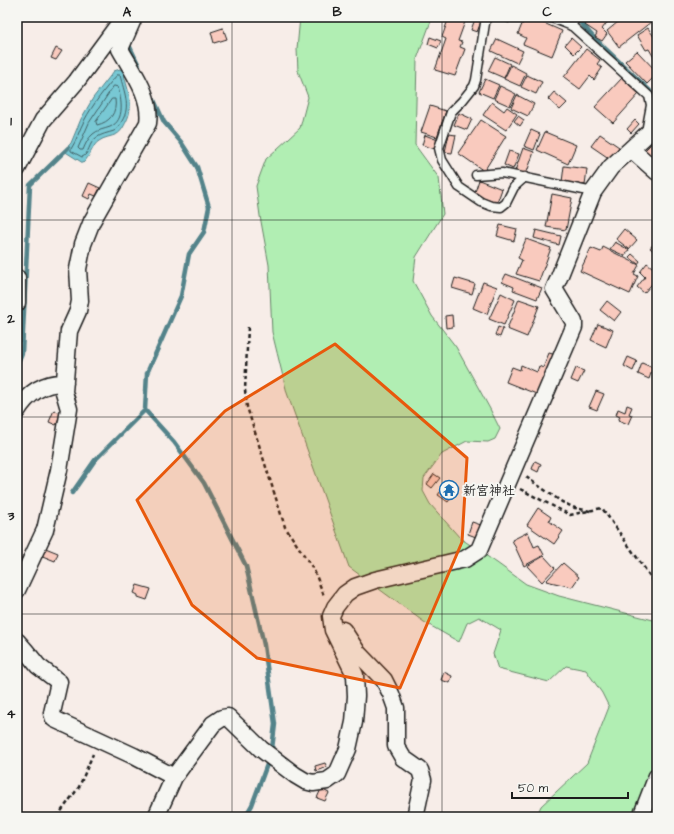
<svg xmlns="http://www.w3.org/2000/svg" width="674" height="834" font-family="'Architects Daughter','Klee One',sans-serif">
<rect width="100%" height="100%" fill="#f7ede8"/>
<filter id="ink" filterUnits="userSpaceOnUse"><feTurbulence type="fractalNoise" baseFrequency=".025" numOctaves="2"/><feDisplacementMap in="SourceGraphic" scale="8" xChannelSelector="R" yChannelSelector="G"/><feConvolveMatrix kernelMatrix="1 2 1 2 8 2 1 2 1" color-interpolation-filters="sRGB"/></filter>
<g filter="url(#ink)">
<!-- green -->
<path fill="#b1eeb3" stroke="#668568" d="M300 17H434L431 21 417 59 415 145 439 178 443 214 416 257 413 281 432 316 456 347 490 409 500 429 495 439 488 442 467 441 442 454 424 478 423 491 430 504 460 538 497 563 526 584 559 596 657 621V764L637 817H536L541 806 587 763 609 707 602 693 586 670 566 666 549 682 498 669 493 654 501 630 479 617 467 623 459 642 424 622 349 567 287 393 272 332 269 265 260 216 256 186 266 159 300 128 308 97 298 71 297 49Z"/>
<!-- water -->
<path fill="#78c8d4" stroke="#53838a" d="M120 69 123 71C127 88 135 105 126 122 124 126 121 132 117 134 111 137 104 137 99 141 93 144 90 157 83 163L64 151 71 143 81 119 93 98 114 71Z"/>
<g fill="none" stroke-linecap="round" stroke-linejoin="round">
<!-- shore -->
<path stroke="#416166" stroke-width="1" d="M117 75H120C124 92 131 106 122 121 120 125 117 129 114 131 108 133 101 134 96 138 89 142 89 155 82 157L71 151V149C77 140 79 130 84 121 93 104 105 89 117 75Z
M114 86 118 87C121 99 126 120 110 127 105 129 97 130 93 134 88 138 85 145 83 150H80L78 148 89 123Z
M112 99H115C117 113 110 122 97 125L96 122Z"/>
<!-- stream -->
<path stroke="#53838a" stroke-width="4.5" d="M582 17 581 23 594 38 650 91 654 99V118
M131 42 129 45 139 66
M17 365 22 353 30 185 68 148
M145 410 174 442 204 483 246 566 264 645 275 724 272 749
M72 493 95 460 145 410 147 373 181 296 189 254 204 232 209 207 197 167 181 142 164 122 153 98
M245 817 252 805 269 759
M656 817 657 815"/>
</g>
<!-- building -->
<path fill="#f9cabe" stroke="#1c1c1c" d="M449 17H461L466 19 458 41 462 42 460 47 465 49 455 76 435 70 446 39 442 37Z
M501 17H512L509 23 500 19Z
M525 17H530L562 31 552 56 523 44 526 38 518 34Z
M586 17H605L609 20 602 29 607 34 602 41 595 37 597 33 585 25 589 21 585 18Z
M624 17H647L651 22 619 47 607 31Z
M475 19 481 22 477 32 471 30Z
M223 28 227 39 214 43 211 32Z
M648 28 657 41 656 61 649 49 646 50 637 35Z
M430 37 441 41 438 48 428 44Z
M571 38 581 47 574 54 565 45Z
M497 39 523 51 517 63 491 51Z
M56 48 62 51 56 60 51 58Z
M586 49 600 60 597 64 602 68 594 80 590 76 580 89 564 77Z
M637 51 657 72V74L647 84 625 61Z
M495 57 510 64 504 78 488 71Z
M511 65 526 73 520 86 504 79Z
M527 75 542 82 536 94 521 87Z
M622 78 639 94 613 123 595 107Z
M485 79 499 85 493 98 479 92Z
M500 86 516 94 510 106 494 99Z
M554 92 567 103 560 110 548 99Z
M517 95 534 104 528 116 511 108Z
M492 102 504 111 507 107 517 114 506 130 483 115Z
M430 106 446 111 437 137 421 132Z
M459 113 472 119 467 130 454 125Z
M518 116 524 120 520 126 514 121Z
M481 120 506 136 484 171 458 153Z
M635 120 639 124 631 133 627 129Z
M531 130 540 134 534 150 524 146Z
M545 132 576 145 568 164 537 150Z
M449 134 456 135 452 153 445 152Z
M600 134 619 147 610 159 591 146Z
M425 135 438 140 435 149 422 145Z
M653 142 657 146V152L651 158 644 151Z
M523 148 534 152 526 175 515 171Z
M509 151 519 154 513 169 504 165Z
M564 166 587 169 585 185 562 182Z
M479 180 502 189 497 203 474 195Z
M89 183 100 188 96 196 91 194 89 199 83 196Z
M552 194 572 198 566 230 546 227Z
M500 225 517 229 514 241 497 236Z
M624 229 637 240 629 249 616 239Z
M536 230 561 236 559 245 534 238Z
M526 239 551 248 539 281 516 274 522 260 518 258Z
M657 240V254L650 248Z
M615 242 629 250 625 256 610 249Z
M603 247 639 265 634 274 638 276 630 294 580 271 591 248 601 252Z
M632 254 640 261 638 264 629 257Z
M647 263 657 271V278L644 293 637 287 645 277 640 272Z
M506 274 542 288 537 299 513 290 514 287 502 282Z
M455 278 475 284 472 294 452 288Z
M483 282 497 287 487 314 473 308Z
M501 293 515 300 504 325 489 319Z
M519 299 539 306 527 337 507 329Z
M607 301 621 312 614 321 600 310Z
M452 315 453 327 446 328 445 316Z
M598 324 613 330 606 347 591 340Z
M498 327 503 329 500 337 495 335Z
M549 353 556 355 539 395 506 382 512 367 520 370 521 365 537 372 539 366 543 368Z
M628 357 637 361 633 371 624 366Z
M642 363 653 368 649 379 638 374Z
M576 368 584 371 578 383 571 380Z
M596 391 604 394 597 410 589 407Z
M627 405 632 407 629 414 632 415 628 424 618 420 620 417 616 415 618 409 625 412Z
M54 410 62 414 56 425 49 422Z
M535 461 541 464 538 472 532 469Z
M434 474 440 478 432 488 427 484Z
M448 480 459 487 448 502 438 495Z
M538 508 551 517 549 521 563 531 554 544 527 525Z
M472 522 481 525 476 537 468 534Z
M528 532 534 547 539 545 544 555 524 566 512 540Z
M43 547 58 553 55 561 40 555Z
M544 556 555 568 542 582 527 566Z
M563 563 579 577 572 587 546 581Z
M137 585 151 589 147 600 138 597V595L134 593Z
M444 672 452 676 450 683 441 680Z
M325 763 327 767 316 771 315 766Z
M321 789 329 793 325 801 317 798Z"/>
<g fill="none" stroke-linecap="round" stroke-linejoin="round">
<!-- service casing -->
<g stroke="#1c1c1c" stroke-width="11">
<path id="service" d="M486 17 476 80 474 86 462 101 451 112 439 148 442 160 459 187 481 202 491 206 501 207 506 203 514 187 525 177
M549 17 572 26 649 96 651 105 646 132
M571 26 576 17
M476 175 502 173 593 192"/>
</g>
<!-- minor casing -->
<g stroke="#1c1c1c" stroke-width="19">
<path id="minor" d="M657 125 631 149 657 172
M17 169 43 120 76 82 124 17
M17 278V303
M17 411C28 393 43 382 65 383
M17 590 45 530 59 470 69 409 64 392 69 331 78 311 80 301 78 269 83 244 92 221 148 123C152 96 132 71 120 49L134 17
M343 630 358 653 384 680 391 694 396 708V746L403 758 420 770 423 780 415 817
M17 641 25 650 38 666 59 682 52 713 54 719 134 756 174 777
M156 817 174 777 213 724 222 718 228 717 261 749 295 775 305 781 313 783 327 781 337 774 348 749 354 722 356 696 355 675 333 630 331 616 335 607 345 594 355 587 375 580 465 559 479 550 574 327V322L554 289 558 280 593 192 611 167 631 149
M641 817 657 776"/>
</g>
<!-- path -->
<path stroke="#1c1c1c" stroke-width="2.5" stroke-dasharray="4 3" stroke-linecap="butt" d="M71 21 72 17
M248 327 245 390 247 407 285 527 314 570 324 596
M526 477 562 502 575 508 590 511
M520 489 570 515 602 508 657 586
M57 817 79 787 93 754"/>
<!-- service -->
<use href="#service" stroke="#f6f6f2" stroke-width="8"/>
<!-- minor -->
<use href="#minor" stroke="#f6f6f2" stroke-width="16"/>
</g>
</g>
<!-- marked area -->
<path fill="#e8590c" fill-opacity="0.2" stroke="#e8590c" stroke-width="3" stroke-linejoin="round" d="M335 344 467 458 462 542 400 688 257 658 192 605 137 500 225 411Z"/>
<!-- grid -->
<path fill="none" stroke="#1c1c1c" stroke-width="1" stroke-opacity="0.55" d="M232 17V817M442 17V817M17 220H657M17 417H657M17 614H657"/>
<!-- icons -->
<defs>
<g id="temple-ring" transform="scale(1)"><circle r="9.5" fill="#f6f6f2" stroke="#1f6fb2" stroke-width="1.5"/><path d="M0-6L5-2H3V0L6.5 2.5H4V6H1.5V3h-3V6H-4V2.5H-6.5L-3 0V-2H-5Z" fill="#1f6fb2"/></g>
</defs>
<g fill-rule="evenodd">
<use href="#temple-ring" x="449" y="490"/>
</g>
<g text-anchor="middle" stroke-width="4" stroke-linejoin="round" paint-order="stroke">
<!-- poi labels -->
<g font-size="13" font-weight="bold" fill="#1c1c1c" stroke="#f6f6f2" text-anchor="start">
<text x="463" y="495">新宮神社</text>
</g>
</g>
<!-- margin -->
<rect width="674" height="834" fill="none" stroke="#f6f6f2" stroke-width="44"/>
<!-- scale -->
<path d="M512 792v6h116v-6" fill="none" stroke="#1c1c1c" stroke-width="2"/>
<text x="518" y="792" font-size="12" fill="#1c1c1c" stroke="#f6f6f2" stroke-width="3" paint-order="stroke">50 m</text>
<rect x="22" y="22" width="630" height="790" fill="none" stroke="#1c1c1c" stroke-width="1.5"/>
<g font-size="13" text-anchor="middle" font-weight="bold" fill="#1c1c1c">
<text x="127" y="16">A</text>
<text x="337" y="16">B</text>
<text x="547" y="16">C</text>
<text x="11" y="125">1</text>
<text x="11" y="323">2</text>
<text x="11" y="520">3</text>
<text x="11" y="718">4</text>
</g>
</svg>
